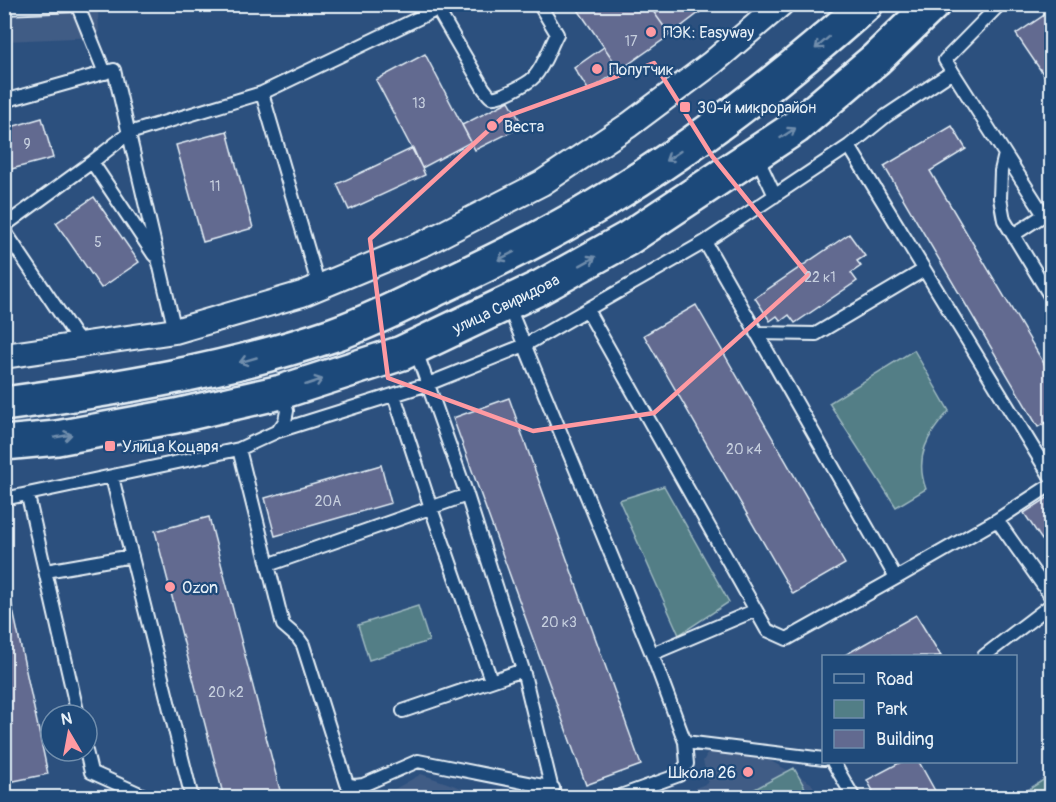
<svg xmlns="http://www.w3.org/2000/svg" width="1056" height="802" font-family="Pangolin,sans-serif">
<rect width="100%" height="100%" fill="#2c507e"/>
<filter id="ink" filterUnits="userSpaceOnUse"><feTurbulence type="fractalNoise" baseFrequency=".0167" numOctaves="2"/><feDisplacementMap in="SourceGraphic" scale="12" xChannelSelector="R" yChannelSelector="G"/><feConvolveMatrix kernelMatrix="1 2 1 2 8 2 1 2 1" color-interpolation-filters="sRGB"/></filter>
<g filter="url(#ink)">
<!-- built -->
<path fill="#3f5b85" d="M4 5H98L99 37 5 41Z
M710 749 767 759 811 783 820 797 670 798 708 783 703 761Z
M421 774 470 791 513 797H381Z"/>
<!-- green -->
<path fill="#527e86" stroke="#9db8bf" stroke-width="1.5" d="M914 350 949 411C928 434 914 457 926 489L896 507 829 403Z
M664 486 729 602 679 635 619 500Z
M418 606 429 641 369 660 358 625Z
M794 768 810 797H740Z
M1051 775V797H1017Z"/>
<!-- building -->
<path fill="#626a90" stroke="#e8f1f8" stroke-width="1.5" d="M574 4H648L670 35 620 70Z
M668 4H694L700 12 670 35 655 14Z
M1052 10V87L1016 34Z
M604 47 620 70 589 91 574 68Z
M425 54 471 142 422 168 376 80Z
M509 101 523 126 475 150 462 125Z
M42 118 53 158 4 171V129Z
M952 126 966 149 930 171 1052 377V419L1038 427 884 166Z
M227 131 253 228 203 242 176 145Z
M413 148 425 175 349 210 337 184Z
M94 197 139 262 101 288 56 223Z
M849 234 865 256 857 261 861 266 851 273 857 281 795 323 789 315 781 321 777 316 770 321 755 298Z
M696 305 845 564 793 594 644 335Z
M509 398 641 765 586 785 453 418Z
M381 465 391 503 275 536 265 498Z
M1052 495V555L1024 513Z
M209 517 282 798H224L155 531Z
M4 568 48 774 4 783Z
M916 615 941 656H843Z
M901 762H919L939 798H877L867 780Z"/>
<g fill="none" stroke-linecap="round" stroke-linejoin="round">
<!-- lane casing -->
<g stroke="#e8f1f8" stroke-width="16">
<path id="lane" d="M77 4 105 73
M1000 4 945 60 1044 215H1052
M4 8 77 5
M438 10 484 89C486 91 489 96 491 97 497 100 529 83 534 77 544 66 550 47 557 34L539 4
M262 93 319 287
M4 101 114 70 175 331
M849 146 1052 479
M1005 154 1001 171 1000 198 1004 220 1052 299
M756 155 775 196
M92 162 129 133 262 93 448 4
M4 226 92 162 154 255
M4 230 82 346
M1013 235 1044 215
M508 305 652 654 685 742 687 764 679 775 615 798
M587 310 767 630 787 639 896 578 705 242
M756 333 816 334 924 270
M415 348 467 495 523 670 554 798
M394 395 431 508 491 680
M278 431 428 384 525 345 705 242 849 146 886 116 952 72
M239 449 283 625 298 638 303 645 347 784 355 786 363 785 418 761 553 788
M112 477 191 794 190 798
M28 496 78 715
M4 499 239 449 278 431 285 421 287 411 282 394
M997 520 1052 598
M268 565 467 495
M46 571 132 556
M896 578 997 520 1052 484
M652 654 756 610
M984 656 1052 604
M403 711 523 670
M685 742 824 759
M86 751 91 772 149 798
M833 762 854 798"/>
</g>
<!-- street casing -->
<g stroke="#e8f1f8" stroke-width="28">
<path id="street" d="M4 356 175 331 302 294 425 243 542 183 629 125 712 63 781 4"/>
</g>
<!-- secondary casing -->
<g stroke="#e8f1f8" stroke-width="38">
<g id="secondary">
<path d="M4 404C116 389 226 371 332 335 368 323 400 306 434 290 490 263 545 237 598 205 694 147 782 79 866 4"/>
<path id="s1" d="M4 443 57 438 176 416 281 392 402 353 541 287 627 239 796 127 876 59 933 4"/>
</g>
</g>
<!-- lane -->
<use href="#lane" stroke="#1f4a7a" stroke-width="12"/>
<!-- street -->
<use href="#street" stroke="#1f4a7a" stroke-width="24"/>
<!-- secondary -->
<use href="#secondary" stroke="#1f4a7a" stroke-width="33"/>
</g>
<!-- one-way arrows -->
<defs><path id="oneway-shaft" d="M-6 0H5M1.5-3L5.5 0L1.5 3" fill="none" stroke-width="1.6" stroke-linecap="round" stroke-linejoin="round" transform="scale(1.5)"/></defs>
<g stroke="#6f8dac">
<use href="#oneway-shaft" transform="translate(822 43) rotate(139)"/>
<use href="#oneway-shaft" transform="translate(788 133) rotate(-33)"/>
<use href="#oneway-shaft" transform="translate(673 156) rotate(146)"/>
<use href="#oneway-shaft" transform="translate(506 256) rotate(153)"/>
<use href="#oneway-shaft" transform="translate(588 261) rotate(-29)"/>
<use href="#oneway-shaft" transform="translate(248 360) rotate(164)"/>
<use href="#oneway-shaft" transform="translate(314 382) rotate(-18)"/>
<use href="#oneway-shaft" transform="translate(63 436) rotate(-10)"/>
</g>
</g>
<!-- marked area -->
<path fill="none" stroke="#ff9aa2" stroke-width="4.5" stroke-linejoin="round" d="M654 63 712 156 808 275 654 413 533 431 388 378 370 239 502 118Z"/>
<!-- markers -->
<g fill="#ff9aa2" stroke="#1f4a7a" stroke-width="2">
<circle cx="651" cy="32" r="6"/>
<circle cx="597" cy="69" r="6"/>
<rect x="679" y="101" width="12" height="12" rx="3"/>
<circle cx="492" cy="126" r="6"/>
<rect x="104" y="440" width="12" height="12" rx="3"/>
<circle cx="170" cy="587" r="6"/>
<circle cx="748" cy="772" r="6"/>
</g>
<g text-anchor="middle" stroke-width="4.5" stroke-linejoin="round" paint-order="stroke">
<!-- number labels -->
<g font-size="14" fill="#c6cfde">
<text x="631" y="46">17</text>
<text x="419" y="108">13</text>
<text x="27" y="149">9</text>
<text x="215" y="191">11</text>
<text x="98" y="247">5</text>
<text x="820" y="282">22 к1</text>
<text x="744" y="454">20 к4</text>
<text x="328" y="506">20А</text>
<text x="559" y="627">20 к3</text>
<text x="226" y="697">20 к2</text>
</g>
<!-- poi labels -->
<g font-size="16" fill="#e8f1f8" stroke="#1f4a7a" text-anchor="start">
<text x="663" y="38">ПЭК: Easyway</text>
<text x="609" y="75">Попутчик</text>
<text x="697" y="113">30-й микрорайон</text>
<text x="504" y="132">Веста</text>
<text x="122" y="452">Улица Коцаря</text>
<text x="182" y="593">Ozon</text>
<text x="736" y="778" text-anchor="end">Школа 26</text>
</g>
<!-- street labels -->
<g font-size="16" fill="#e8f1f8" stroke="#1f4a7a">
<text dy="6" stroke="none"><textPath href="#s1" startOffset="524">улица Свиридова</textPath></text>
</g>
</g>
<!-- margin -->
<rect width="1056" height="802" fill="none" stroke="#1f4a7a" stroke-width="24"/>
<rect x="12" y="12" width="1032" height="778" fill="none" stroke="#e8f1f8" stroke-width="2" filter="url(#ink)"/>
<!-- legend -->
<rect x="822" y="655" width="195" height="108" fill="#1f4a7a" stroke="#6f8dac" stroke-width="1.5"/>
<rect x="834" y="674" width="30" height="9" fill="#1f4a7a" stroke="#6f8dac" stroke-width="1.5"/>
<text x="876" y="685" font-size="18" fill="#e8f1f8">Road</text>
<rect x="834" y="700" width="30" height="18" fill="#527e86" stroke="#6f8dac" stroke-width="1.5"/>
<text x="876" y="715" font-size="18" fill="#e8f1f8">Park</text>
<rect x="834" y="730" width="30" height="18" fill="#626a90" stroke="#6f8dac" stroke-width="1.5"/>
<text x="876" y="745" font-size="18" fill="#e8f1f8">Building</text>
<!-- north arrow -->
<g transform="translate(69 733) rotate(350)"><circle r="28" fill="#1f4a7a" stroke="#6f8dac" stroke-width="1.5"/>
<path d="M0-4.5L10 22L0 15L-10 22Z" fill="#ff9aa2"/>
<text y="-9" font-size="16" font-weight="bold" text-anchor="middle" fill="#e8f1f8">N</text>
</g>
</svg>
